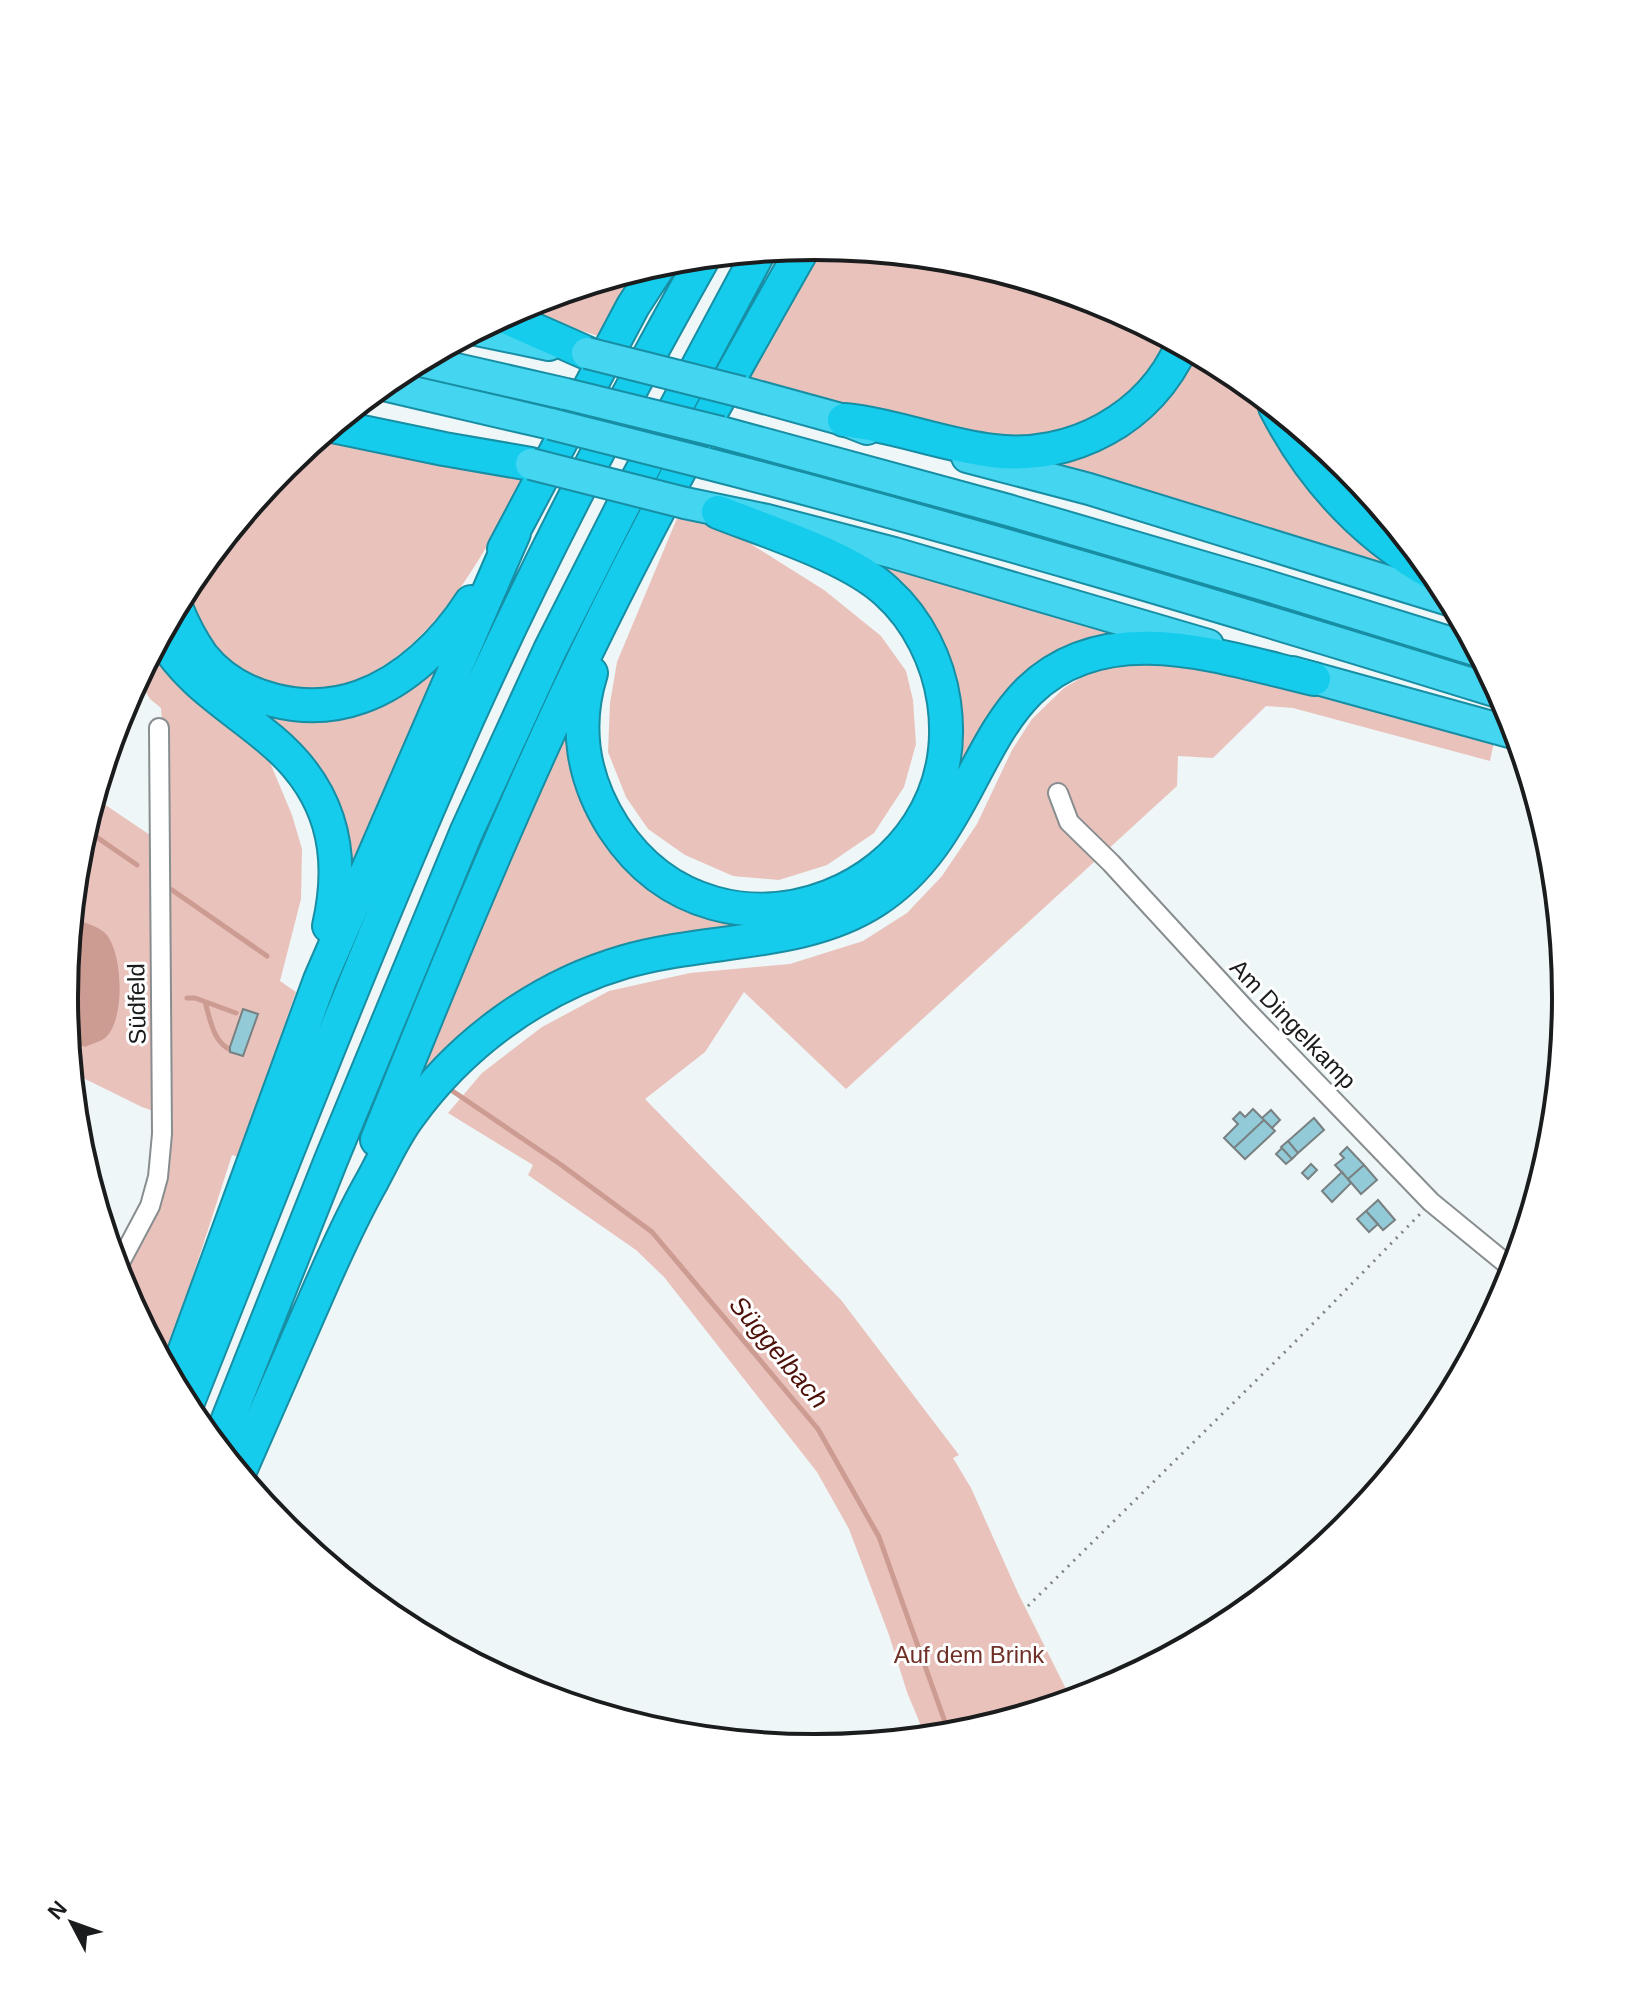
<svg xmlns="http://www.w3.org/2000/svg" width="1631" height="1995" font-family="Arial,sans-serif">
<rect width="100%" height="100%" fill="#eef6f7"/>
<!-- green -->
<path fill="#e9c2bb" d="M818 246 963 261 1104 303 1169 338 1147 376 1119 404 1087 424 1054 435 1012 439 956 435 742 378Z
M635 271 601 337 540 317 522 307Z
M1190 350C1225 368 1252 378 1269 415L1413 572 1047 464Z
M1307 434 1347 466 1415 549C1375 515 1334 480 1307 434Z
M321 435 525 476C483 556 424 674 324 688 297 692 273 688 249 674 220 656 191 624 186 588L284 466Z
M678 516 735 534 824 590 881 636 906 671 913 700 916 744 904 787 874 833 827 865 779 880 733 876 685 855 648 829 626 797 608 752 610 703 617 662Z
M870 562 1123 633C1100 638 1074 644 1054 656 962 714 958 844 861 899 795 936 715 928 643 943 571 959 502 1003 450 1053 436 1067 423 1083 410 1098L569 722C574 792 597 845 657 885 837 1005 1047 781 918 611 904 593 886 579 869 565Z
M168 622 280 714 447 648 347 875 345 851Z
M152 652 175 683 194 701 253 744 269 760 292 815 302 849 301 899 280 981 296 992 239 1157 232 1155 164 1366 119 1278 156 1205 168 1116 142 1107 71 1072 68 1041 85 1047 90 925 72 918 79 850 95 798 153 837 164 750 161 708 150 699 138 679Z
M1194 660 1494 742 1490 761 1293 708 1266 706 1213 758 1178 756 1177 786 846 1089 744 992 705 1052 645 1099 841 1300 959 1455 953 1458 971 1488 1018 1593 1072 1701 962 1735 926 1738 907 1692 889 1635 849 1529 817 1472 664 1277 636 1250 528 1175 533 1165 448 1113 482 1073 542 1027 609 991 690 973 790 964 863 941 907 913 942 876 977 824 1012 750 1032 719 1064 688 1106 663Z"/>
<!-- water -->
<path fill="#cc9b92" d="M72 918C82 922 99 926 106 934 123 954 125 1017 107 1036 103 1041 91 1044 85 1047L68 1041 64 997Z"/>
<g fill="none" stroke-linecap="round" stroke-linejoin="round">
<!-- stream -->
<path stroke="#cc9b92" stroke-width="5" d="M85 829 137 865
M172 890 267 956
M187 998H195L236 1013
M205 1002C210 1018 213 1043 231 1050
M451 1090 560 1164 652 1232 818 1429 879 1537 950 1736"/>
</g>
<!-- building -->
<path fill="#92cad8" stroke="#798082" stroke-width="2" d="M243 1009 258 1014 243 1056 230 1052V1047Z
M1253 1109 1264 1120 1234 1148 1224 1138 1238 1124 1233 1119 1240 1112 1245 1117Z
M1271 1110 1280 1120 1272 1128 1262 1118Z
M1314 1118 1324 1130 1298 1153 1288 1141Z
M1264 1120 1275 1131 1245 1159 1234 1148Z
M1288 1141 1298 1153 1292 1159 1281 1147Z
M1347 1147 1364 1165 1348 1179 1335 1165 1344 1158 1340 1154Z
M1282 1148 1292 1159 1286 1164 1276 1154Z
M1311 1164 1317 1170 1308 1179 1302 1173Z
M1364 1165 1377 1180 1361 1194 1348 1179Z
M1342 1172 1351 1183 1332 1202 1322 1191Z
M1378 1200 1395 1220 1383 1230 1366 1211Z
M1366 1211 1378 1224 1369 1232 1357 1219Z"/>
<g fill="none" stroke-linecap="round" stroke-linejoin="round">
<!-- minor casing -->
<g stroke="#888e90" stroke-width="22">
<path id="minor" d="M1058 793 1069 822 1111 863 1248 1012 1431 1202 1514 1270
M116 1270 150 1206 158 1177 162 1134 159 728"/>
</g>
<!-- trunk casing -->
<g stroke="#178ea4" stroke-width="34">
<path id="trunk" d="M477 330 549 345
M421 361 566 394
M383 385 551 424
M742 392 844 420 867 429
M721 432 1008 510 1261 584 1478 651
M967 457 1089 489 1452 601
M705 463C973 532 1237 611 1501 693
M685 503 767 520 894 553 1208 645
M1292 672 1517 734"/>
</g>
<!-- motorway casing -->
<g stroke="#178ea4" stroke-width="36">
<path id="motorway" d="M503 316 587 353
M1275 407C1312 479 1366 537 1437 576
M844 420C895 425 942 445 993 451 1071 461 1151 418 1182 345
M333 426 444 449 531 464
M504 549 633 306 661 263
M176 607C183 625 191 640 202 656 238 701 307 716 360 697 406 681 445 642 471 602
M161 636C189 684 230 705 271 740 331 790 346 852 329 926
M591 673C574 727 583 780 614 828 720 990 971 891 944 702 938 661 918 620 887 592 850 557 766 531 718 512
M377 1140C437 990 498 841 566 695 638 542 720 394 804 247
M174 1380 320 980 514 533
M186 1407C278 1177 366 946 467 720 538 562 619 408 704 257
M217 1447 331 1160 466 833 550 650 622 508 759 252
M239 1473C265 1414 291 1355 317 1295 334 1256 351 1218 372 1181 384 1159 394 1136 409 1116 461 1044 538 987 624 962 705 938 805 947 876 900 922 870 947 826 972 778 988 748 1004 716 1029 691 1107 615 1223 658 1314 679"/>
</g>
<!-- path -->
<path stroke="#7e8384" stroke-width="3" stroke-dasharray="2 6" stroke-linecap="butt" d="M1028 1606 1291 1346 1420 1214"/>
<!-- minor -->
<use href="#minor" stroke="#fff" stroke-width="18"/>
<!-- trunk -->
<use href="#trunk" stroke="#44d6f0" stroke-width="30"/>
<!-- motorway -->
<use href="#motorway" stroke="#15ccec" stroke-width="32"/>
<!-- trunk-bridge casing -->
<g stroke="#178ea4" stroke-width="34" stroke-linecap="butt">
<path id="trunk-bridge" d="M587 353 742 392
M566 394 721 432
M551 424 705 463
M531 464 685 503"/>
</g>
<!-- trunk-bridge -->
<use href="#trunk-bridge" stroke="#44d6f0" stroke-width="30"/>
</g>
<g text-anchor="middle" stroke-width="6" stroke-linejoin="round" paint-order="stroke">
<!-- street labels -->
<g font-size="24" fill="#1a1c1d" stroke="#fff">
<text transform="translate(137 1004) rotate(-91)" y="8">Südfeld</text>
<text transform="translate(1293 1024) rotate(46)" y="8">Am Dingelkamp</text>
</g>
<!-- park labels -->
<g font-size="24" fill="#6f3127" stroke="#fff">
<text x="969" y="1663">Auf dem Brink</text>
</g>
<!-- water labels -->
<g font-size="26" font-style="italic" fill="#4d1109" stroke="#fff">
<text transform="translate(779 1352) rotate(50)" y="9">Süggelbach</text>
</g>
</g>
<!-- crop -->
<path d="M0 0H1631V1995H0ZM78 997a737 737 0 1 1 1474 0a737 737 0 1 1-1474 0Z" fill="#fff" fill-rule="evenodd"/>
<path fill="none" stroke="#1a1c1d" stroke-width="4" d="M78 997a737 737 0 1 1 1474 0a737 737 0 1 1-1474 0Z"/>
<!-- north arrow -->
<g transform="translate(72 1923) rotate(311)" stroke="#ffffff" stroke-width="6" paint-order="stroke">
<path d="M0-6L14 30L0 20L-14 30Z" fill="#1a1c1d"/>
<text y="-12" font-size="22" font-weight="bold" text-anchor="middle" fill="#1a1c1d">N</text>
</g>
</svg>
